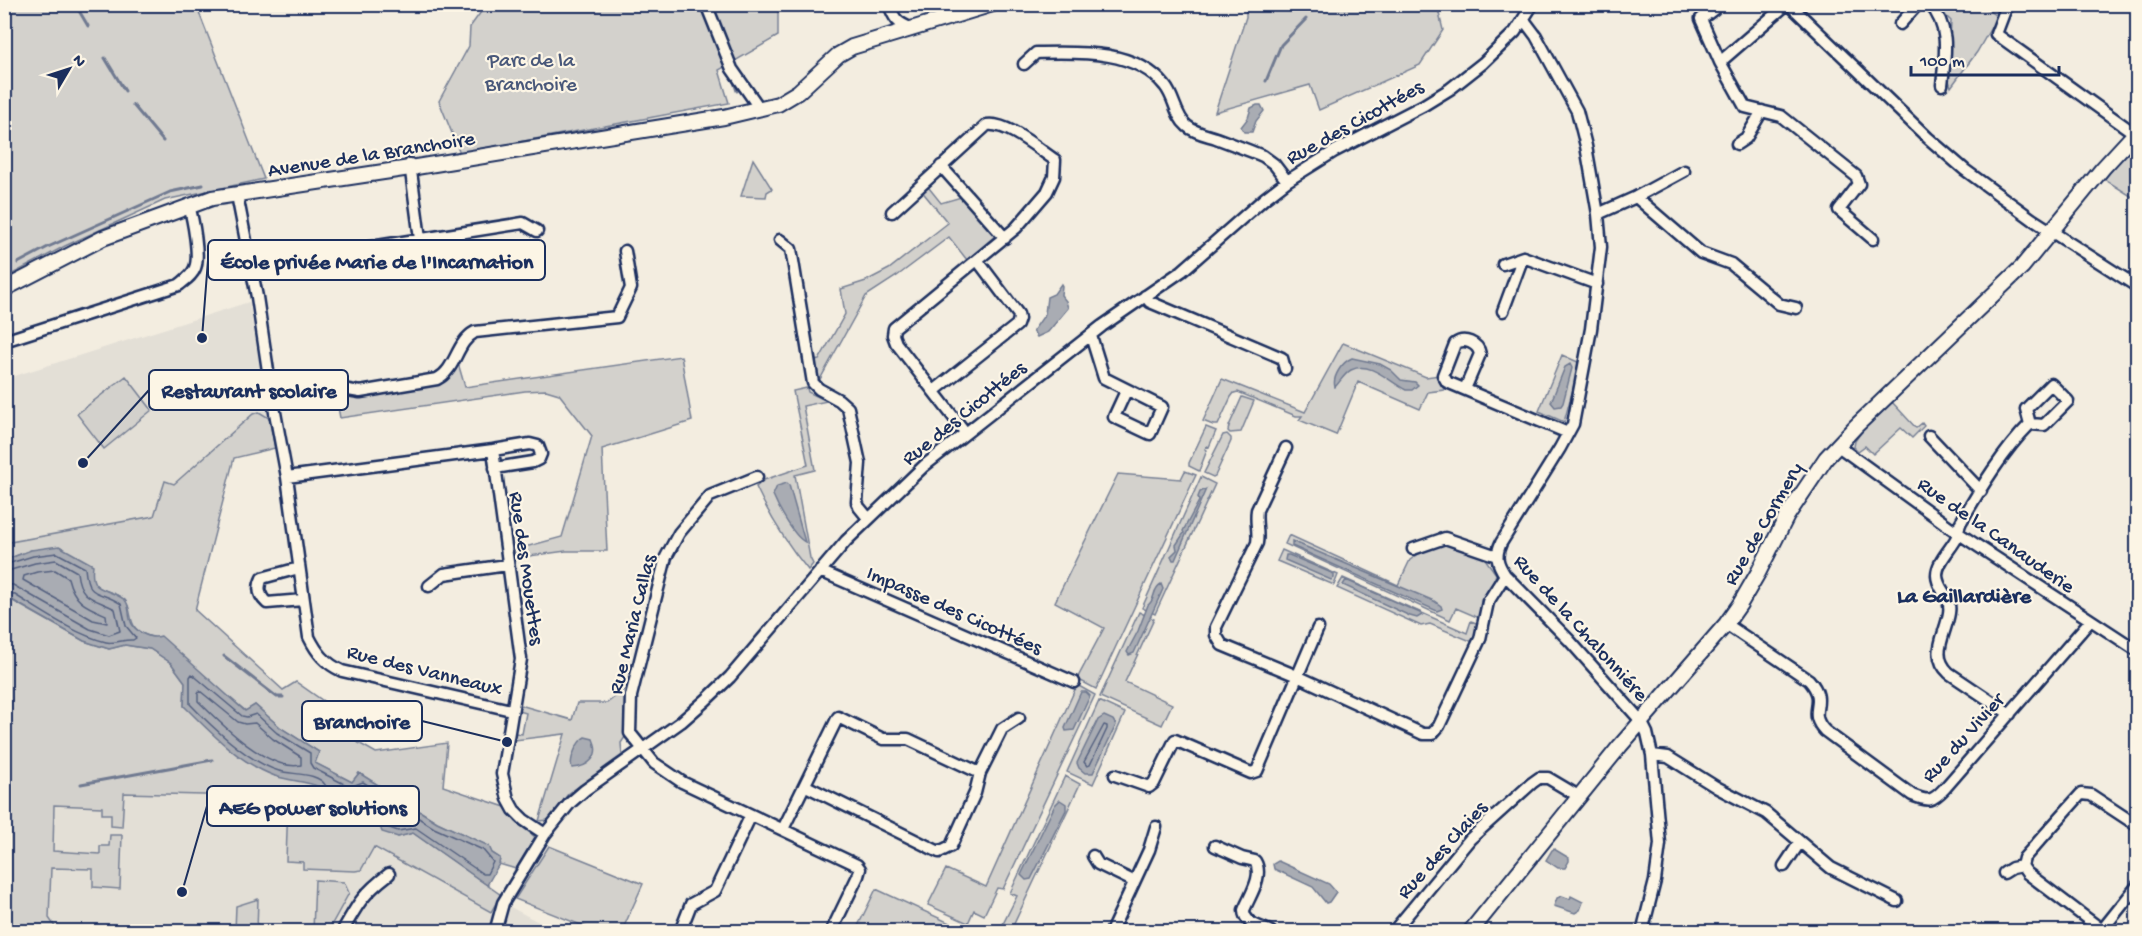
<svg xmlns="http://www.w3.org/2000/svg" width="2142" height="936" font-family="'Gochi Hand',sans-serif">
<rect width="100%" height="100%" fill="#f3ede0"/>
<filter id="ink" filterUnits="userSpaceOnUse"><feTurbulence type="fractalNoise" baseFrequency=".0167" numOctaves="2"/><feDisplacementMap in="SourceGraphic" scale="12" xChannelSelector="R" yChannelSelector="G"/><feConvolveMatrix kernelMatrix="1 2 1 2 8 2 1 2 1" color-interpolation-filters="sRGB"/></filter>
<g filter="url(#ink)">
<!-- built -->
<path fill="#e3dfd6" d="M249 302 269 418 259 412 196 464 174 484 154 516 5 543V379Z
M219 763 497 916 503 903 555 931 5 932V802Z"/>
<!-- green -->
<path fill="#d3d1cc" stroke="#778095" stroke-width="1.5" d="M776 4 778 6V36L719 70 729 103 460 153 439 101 469 46 470 27 486 5Z
M4 5H196L264 179 165 200 65 246 5 278Z
M1246 5H1437L1443 30 1420 65 1319 110 1310 85 1215 112 1246 17Z
M1935 5H1982L1997 17 1977 52 1951 87 1948 77 1951 21Z
M2133 145 2137 148V200L2104 179Z
M753 159 772 189 767 192 766 197 741 196Z
M925 183 941 203 961 197 996 235 967 260 949 237 897 276 866 296 818 383 814 361 819 360 845 314 841 289 866 281 889 269 948 223 920 189Z
M1343 343 1426 377 1439 375 1444 390 1428 392 1420 409 1358 382 1336 435 1299 420 1302 416H1296L1238 392 1234 393 1231 397 1218 425H1213L1203 421 1222 379 1305 412Z
M1562 355 1580 363 1564 422 1539 411Z
M681 356 692 421 602 449 607 551H566L515 558 514 550 562 537 592 436 559 394 546 390 525 391 340 418 335 391 444 380 458 363 465 387Z
M126 376 152 410 104 449 77 414Z
M807 388 808 392 827 401 803 406 815 470 795 475 810 558 813 564 808 570C786 543 771 519 756 487L764 480 808 465 793 391Z
M1242 397 1254 401 1241 432 1230 433 1228 431 1229 426Z
M1892 402 1916 428 1922 423 1924 426 1912 438 1901 428 1873 454 1865 446 1858 451 1854 447 1855 441 1862 431Z
M259 412 269 418 275 448 234 458 195 610 283 690 296 682 326 703 329 726 376 753 447 743 443 786 505 807 516 822 535 837 516 869 499 864 500 858 492 853 488 846 437 822 359 773 352 782 315 763 319 752 281 728 255 705 246 711 156 638C120 631 138 610 122 598 112 590 95 591 91 577L31 550 5 560V543L154 516 165 481 174 484 253 414Z
M1206 427 1216 431 1209 447 1207 446 1205 449 1207 450 1199 471 1189 466V463Z
M1227 434 1231 438V441L1215 476 1213 477 1204 473 1223 435Z
M1185 471 1196 475 1096 689 1077 679 1104 628 1055 602 1118 474 1181 479Z
M1201 477 1215 484 1155 614 1142 608Z
M1289 535 1398 585 1410 560 1423 551 1445 542 1483 556 1496 574 1494 581 1481 600 1479 618 1456 608 1450 620 1285 544Z
M1282 550 1338 575 1334 585 1277 561Z
M1343 578 1467 633 1471 621 1479 624 1473 642 1430 624 1421 626 1337 588Z
M4 596 84 641 109 649 125 645 150 649 171 663 185 682 184 706 275 776 307 782 321 787 335 810 343 799 377 818 398 837 413 833 501 895 491 912 374 847 361 870 355 871 303 869V862L286 861 288 802 280 797 124 793 122 827 111 826V814H102V807L54 805 53 851 100 854V846H109L110 835H122L120 889 93 887V869L51 868 49 918 58 931H5Z
M1139 612 1154 619 1125 682 1172 704 1162 725 1100 697Z
M1077 685 1095 695 1003 889 997 888 984 915 974 910 968 923 928 905 946 869 986 887Z
M629 686 627 734 621 743 622 755 568 794 549 820 539 821 565 734 515 740V733L522 734 526 713 519 711 520 705 572 720 577 703H607Z
M1099 701 1125 713 1093 784 1067 772Z
M1065 776 1080 784 1012 928 1003 924 1017 896 1010 893Z
M549 846 643 884 622 931H596L515 899Z
M315 880 344 882 349 893 328 931H313Z
M876 889 965 930 964 932 865 931 857 928Z
M258 899 257 931H235L236 906Z"/>
<!-- water -->
<path fill="#a9acb3" stroke="#707a91" stroke-width="1.5" d="M1257 105H1261L1264 111 1256 121 1252 132H1244L1241 127 1248 118 1251 108Z
M1061 284 1062 286 1061 295 1066 301 1068 308 1048 332 1037 337 1033 331 1045 314 1047 297 1054 294Z
M1352 358 1380 364 1391 370 1401 380 1415 382 1418 385 1412 390H1406C1390 383 1371 360 1351 370 1344 374 1340 382 1335 387 1332 377 1342 362 1352 358Z
M1570 364 1572 368 1563 403 1561 406 1555 407 1551 402 1565 367Z
M787 483 789 485 805 542C794 537 778 507 773 495L777 486Z
M1206 489 1175 560H1173L1171 556 1177 550 1176 545 1184 533 1183 531 1199 501 1198 497 1200 492Z
M1292 541 1434 601 1441 606 1442 609 1437 611 1292 546Z
M59 546 93 565C89 595 107 586 125 600 130 606 128 612 130 619 133 631 150 640 161 636L245 711 255 705 281 728 319 752 315 763 352 782 359 773 437 822 489 846 492 853 500 858 499 864 487 885 413 833 398 837 382 832 377 818 343 799 335 810 314 798 320 787C306 781 290 781 275 776 239 763 210 732 184 706L185 682 171 663 150 649 125 645 109 649 84 641 5 596V560L31 550Z
M1286 555H1289L1334 574V578L1331 580 1285 560Z
M1346 580 1420 613 1422 615 1417 618 1410 616 1343 585Z
M1161 584 1163 589 1134 653 1129 655 1127 652 1138 631 1148 605C1156 599 1152 589 1161 584Z
M1081 692H1086L1090 696 1074 730 1066 731 1065 728Z
M1104 716 1113 720 1116 725 1093 773H1085L1079 768 1077 763 1098 720Z
M585 737 593 739C601 756 589 767 572 768 569 760 577 741 585 737Z
M1060 800 1066 804V810L1031 879 1026 880 1021 875 1055 805Z
M1554 849 1569 858V861L1565 868H1558L1546 860 1552 850Z
M1278 861 1329 884 1336 892 1329 902 1326 903 1313 887 1274 869 1273 864Z
M1562 896 1570 899 1571 896 1583 902 1580 910 1575 913 1554 906 1557 898Z"/>
<g fill="none" stroke-linecap="round" stroke-linejoin="round">
<!-- shore -->
<path stroke="#546180" stroke-width="1.5" d="M4 565 33 556 57 553 85 568C88 600 99 589 121 604L126 626 136 638 133 640C124 639 114 644 106 642 73 634 39 609 10 592L4 591
M55 570 68 578C74 602 85 606 106 615L107 623 93 620 23 580 24 576 37 572Z
M4 572 35 563 56 560 77 572C80 600 94 598 115 609L120 631 109 635 90 629 13 585 4 584
M192 674 242 716 247 717 256 714 277 733 310 753V763L313 768 350 787 363 782 434 828 483 850 493 862 487 874H483L416 828 398 831 387 827 380 813 347 794H341L334 801 324 796 326 786C318 772 293 775 279 771 248 762 212 727 190 704V677Z
M200 691 238 722 245 724 255 723 273 739 301 757V765C268 772 220 723 198 701V694Z
M1104 725 1107 726V729L1090 765 1087 766 1084 762Z"/>
<!-- stream -->
<path stroke="#707a91" stroke-width="3" d="M75 4 88 26
M105 58 125 91
M732 76 737 91
M1266 81 1281 45 1306 19
M133 105 163 141
M18 263 48 247 170 192 203 185
M224 656 277 697H283
M81 784 212 760"/>
<!-- minor casing -->
<g stroke="#1b2f5e" stroke-width="15">
<path id="minor" d="M706 4 732 69 760 109
M889 4C894 19 897 23 911 28
M1787 4 1720 62 1745 107 1781 116 1856 176 1859 184 1839 210 1873 239
M1789 4 1928 138 1965 170 2032 219 2138 287
M1930 4C1951 29 1945 55 1942 85
M2007 5 1996 34 2134 133
M1714 9 1701 19 1720 62
M1524 20 1536 36 1577 111 1586 146 1598 214 1601 247 1591 329 1573 424 1560 448 1501 543C1495 556 1497 563 1505 575L1569 640 1641 721 1647 733 1652 755 1660 844 1655 881 1642 932
M1900 24 1918 4
M1024 64 1036 53C1078 52 1136 49 1165 86 1175 98 1175 116 1187 126 1195 133 1207 135 1216 138 1232 144 1248 150 1263 156L1274 164 1287 181
M1737 144 1746 138 1762 111
M410 164 420 239
M941 166 1005 238
M237 195 257 297 271 391 287 477 309 637C317 653 325 663 342 671L511 710
M1636 197 1701 253 1731 264 1779 304 1796 308
M892 212 987 125C1008 122 1038 149 1055 160L1054 177 1047 192 1016 228 894 328 893 335 896 343 965 432
M1598 214 1636 197 1684 171
M780 240 791 249 813 383 819 389 839 400 848 408 860 463 857 502 859 507 868 518
M1503 264 1523 257 1597 284
M310 265 320 255 523 223 537 231
M1145 296 1150 302 1282 358 1285 369
M1503 311 1523 257
M1091 336 1104 378 1162 407 1150 434 1114 417 1126 391
M4 341 179 285C185 280 192 276 195 268 200 256 193 219 189 206
M2051 384 2068 401 2044 425 2030 424 2026 409Z
M1465 389 1480 354C1478 343 1464 337 1455 344L1443 375 1447 382 1568 433
M271 391 319 385 360 392 437 379C456 370 456 342 475 332L617 317 631 288 625 251
M934 391 1017 325 1019 319 1018 314 978 261
M1929 436 1981 491
M1838 446 1958 533 2138 651
M1286 448 1257 510C1255 522 1259 532 1257 543L1216 627V635L1222 645 1297 676 1423 734H1432L1439 726 1480 639 1488 602 1505 575
M493 450 530 444 538 446 541 454 539 459 533 462 495 468
M287 477 493 450 521 659 502 774 508 799 514 810 524 820 545 834
M757 477 710 496 679 533 666 557 631 696 630 733 654 763 682 782 857 865 860 869 858 876 831 932
M1413 549 1445 538 1497 556
M299 568 262 578C257 588 259 596 267 603L303 600
M820 571 1074 682
M429 586 444 574 507 565
M1726 624 1809 680C1830 704 1805 710 1825 731L1912 795C1929 802 1932 802 1945 788L2090 621
M2010 714 1949 673C1929 655 1946 634 1949 613 1952 595 1937 590 1937 575 1937 562 1950 550 1956 539 1959 533 1958 527 1961 522 1980 489 2003 451 2030 424
M1652 755 1668 757 1716 787 1766 813 1831 868 1897 901
M980 773 1002 729 1019 718
M1115 775 1149 787 1154 783 1175 740 1251 773 1257 771 1318 628
M2138 826 2091 795 2081 794 2024 858 2022 866 2027 873 2102 930 2138 885
M783 829 838 717 883 739H908L980 773 975 793 951 846 939 852 806 786
M1215 846 1242 858 1255 861C1264 876 1250 895 1244 910 1244 924 1260 926 1271 932
M1093 856 1098 864 1133 881
M1784 866 1800 842
M2004 873 2012 868 2022 866
M342 932C358 903 363 894 389 874
M495 932 503 903 545 834 570 803 585 790 681 722 706 700 730 677 846 541 924 466 1102 326 1182 271 1265 198 1287 181 1335 151 1424 105 1450 89 1483 63 1515 32 1533 4
M680 932 691 904 715 891 751 815
M1111 932 1149 850 1156 827
M1393 932 1470 839 1532 783 1539 778H1548L1580 797"/>
</g>
<!-- major casing -->
<g stroke="#1b2f5e" stroke-width="18">
<path id="major" d="M4 289 103 238 212 198 410 168 724 117 778 104 798 92 838 55 852 47 993 4
M1470 932 1620 746 1726 624 1740 604 1758 573 1787 516 1826 458 1856 426 2022 267 2103 168 2138 130"/>
</g>
<!-- minor -->
<use href="#minor" stroke="#fcf5e5" stroke-width="10"/>
<!-- major -->
<use href="#major" stroke="#fcf5e5" stroke-width="14"/>
</g>
</g>
<g text-anchor="middle" stroke-width="4.5" stroke-linejoin="round" paint-order="stroke">
<!-- park labels -->
<g font-size="21" fill="#49587a" stroke="#fcf5e5">
<text x="531" y="66">Parc de la<tspan x="531" dy="24">Branchoire</tspan></text>
</g>
<!-- street labels -->
<g font-size="21" fill="#1b2f5e" stroke="#fcf5e5">
<text transform="translate(1354 121) rotate(-29)" y="7">Rue des Cicottées</text>
<text transform="translate(371 153) rotate(-9)" y="7">Avenue de la Branchoire</text>
<text transform="translate(963 412) rotate(-39)" y="7">Rue des Cicottées</text>
<text transform="translate(1762 523) rotate(-60)" y="7">Rue de Cormery</text>
<text transform="translate(1997 534) rotate(35)" y="7">Rue de la Canauderie</text>
<text transform="translate(528 568) rotate(82)" y="7">Rue des Mouettes</text>
<text transform="translate(955 609) rotate(24)" y="7">Impasse des Cicottées</text>
<text transform="translate(631 624) rotate(-76)" y="7">Rue Maria Callas</text>
<text transform="translate(1582 627) rotate(48)" y="7">Rue de la Chalonniére</text>
<text transform="translate(425 669) rotate(14)" y="7">Rue des Vanneaux</text>
<text transform="translate(1962 737) rotate(-48)" y="7">Rue du Vivier</text>
<text transform="translate(1441 849) rotate(-48)" y="7">Rue des Claies</text>
</g>
<!-- neighbourhood labels -->
<g font-size="22" font-weight="bold" fill="#1b2f5e" stroke="#fcf5e5">
<text x="1964" y="602">La Gaillardière</text>
</g>
</g>
<!-- callouts -->
<path fill="none" stroke="#1b2f5e" stroke-width="2" d="M202 338L208 260M83 463L149 390M507 742L422 721M182 892L207 806"/>
<g fill="#1b2f5e" stroke="#fcf5e5" stroke-width="2">
<circle cx="202" cy="338" r="6"/>
<circle cx="83" cy="463" r="6"/>
<circle cx="507" cy="742" r="6"/>
<circle cx="182" cy="892" r="6"/>
</g>
<g fill="#fcf5e5" stroke="#1b2f5e" stroke-width="2">
<rect x="208" y="240" width="337" height="40" rx="6"/>
<rect x="149" y="370" width="199" height="40" rx="6"/>
<rect x="302" y="701" width="120" height="40" rx="6"/>
<rect x="207" y="786" width="212" height="40" rx="6"/>
</g>
<g font-size="22" text-anchor="middle" font-weight="bold" fill="#1b2f5e">
<text x="377" y="268">École privée Marie de l'Incarnation</text>
<text x="249" y="397">Restaurant scolaire</text>
<text x="362" y="728">Branchoire</text>
<text x="313" y="814">AEG power solutions</text>
</g>
<!-- margin -->
<rect width="2142" height="936" fill="none" stroke="#fcf5e5" stroke-width="24"/>
<rect x="12" y="12" width="2118" height="912" fill="none" stroke="#1b2f5e" stroke-width="2" filter="url(#ink)"/>
<!-- north arrow -->
<g transform="translate(69 69) rotate(51)" stroke="#fcf5e5" stroke-width="4.5" paint-order="stroke">
<path d="M0-4.5L10 22L0 15L-10 22Z" fill="#1b2f5e"/>
<text y="-9" font-size="16" font-weight="bold" text-anchor="middle" fill="#1b2f5e">N</text>
</g>
<!-- scale -->
<path d="M1911 66v9h148v-9" fill="none" stroke="#1b2f5e" stroke-width="3"/>
<text x="1920" y="66" font-size="18" fill="#1b2f5e" stroke="#fcf5e5" stroke-width="4.5" paint-order="stroke">100 m</text>
</svg>
